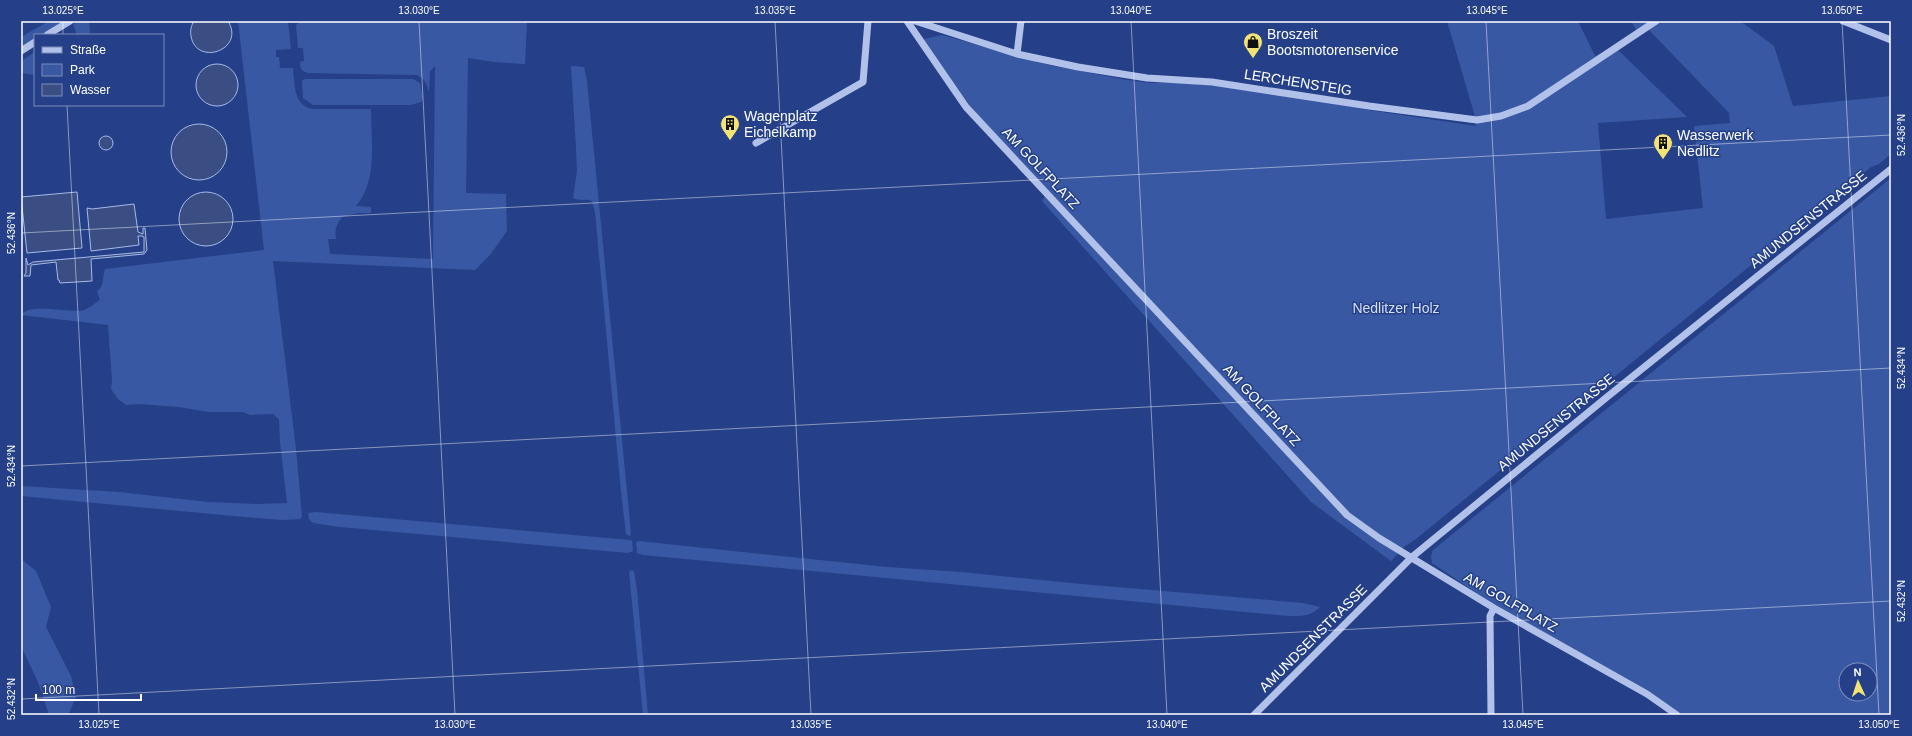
<svg xmlns="http://www.w3.org/2000/svg" width="1912" height="736" font-family="Helvetica,sans-serif">
<rect width="100%" height="100%" fill="#254088"/>
<!-- green -->
<path fill="#3958a4" fill-rule="evenodd" d="M49 21H64L41 35H35V39L21 48V37Z
M77 21H92L89 22 90 32 87 35H77L73 24Z
M238 21H288L291 49 276 50V57H279L280 68H293C295 84 293 105 312 109H371C371 141 378 181 356 206L371 207V213H359L342 217C337 224 334 230 336 239H328L330 254 433 259 435 66 430 71 429 92C427 84 425 79 417 75L308 73C301 71 300 68 300 62L304 61 303 48H298L296 25 301 21H527L525 64 494 62 468 58 466 193 506 194 507 231 490 255 475 270 273 261 296 449 302 517 300 519 282 520 244 517 21 496V486L119 492 208 502 257 504 287 503 280 442 279 419 273 414 250 415 243 412H209L179 407 140 404 126 405 118 399 111 389 112 380 108 325 21 315C30 302 72 314 84 310 90 308 95 303 100 300L97 291C105 286 102 277 105 269L264 250Z
M1447 21H1578L1595 56 1616 48 1687 117 1598 123 1606 219 1703 208 1694 126 1730 123 1729 113 1649 30 1637 31 1631 21H1740L1774 46 1793 106 1891 96V154L1879 164 1871 167 1416 539 1404 547 1391 561 1311 502 1042 201 1048 191 976 114 932 55 925 44 924 39 942 35 1049 65 1127 80 1151 83H1182L1267 90 1368 110 1476 126 1474 113Z
M35 50V75L21 73V61L32 54Z
M571 66 584 67 587 81 629 512 631 535 629 536 626 534 621 492 595 212 592 201C586 198 582 202 573 198L577 171 576 148Z
M304 79H413L420 83 423 98 421 102 411 105H313L303 98 302 81Z
M1891 178V715H1684L1478 594 1432 563 1431 556 1433 550ZM1846 670H1870V694H1846Z
M315 512 630 540 632 541 633 551 628 553 340 527 313 523 309 519 308 513Z
M638 541 887 567 961 572 1081 584 1303 603 1320 607C1310 617 1301 616 1288 616L643 555 637 553 636 543Z
M21 559 36 571 51 607 46 627 71 676 76 697 68 715H49L38 682 21 646Z
M631 570 634 571 637 590 648 715H643L629 572Z"/>
<!-- water -->
<path fill="#3a4e83" stroke="#a5baea" d="M194 21H228C246 50 196 67 191 36 190 31 191 26 194 21Z
M196 85a21 21 0 1 1 42 0a21 21 0 1 1-42 0Z
M171 152a28 28 0 1 1 56 0a28 28 0 1 1-56 0Z
M99 143a7 7 0 1 1 14 0a7 7 0 1 1-14 0Z
M179 219a27 27 0 1 1 54 0a27 27 0 1 1-54 0Z
M77 192 82 248 27 253 21 197Z
M134 204 138 232 143 234V228H145L147 250 144 254 91 259 92 281 60 283 59 280H58L56 262 31 265 30 276H24L26 273V258L28 265 33 262 144 252V237L142 236H138L139 245 91 251 87 208 92 209Z"/>
<g fill="none" stroke-linecap="round" stroke-linejoin="round">
<!-- minor -->
<path stroke="#b1c1e9" stroke-width="7" d="M907 21 966 107 1347 515 1379 538 1494 608 1647 694 1677 715
M915 21 1017 54 1078 67 1147 78 1212 82 1369 106 1477 120 1501 116 1528 106 1656 21
M1843 21 1891 40
M47 35 70 21
M21 51 35 42
M1017 54 1021 21
M756 143 863 82 868 21
M1254 715 1412 557 1607 397 1891 169
M1491 715 1490 616 1494 608"/>
</g>
<!-- ticks -->
<path fill="none" stroke="#fff" stroke-width="1" stroke-opacity="0.45" d="M63 21V35M419 21 455 715M775 21 811 715M1131 21 1167 715M1486 21 1523 715M1842 21 1879 715M67 105 99 715M21 233 1891 135M21 466 1891 368M21 699 1891 601"/>
<!-- icons -->
<defs>
<g id="shop-pin" transform="scale(1)"><path d="M0 17L-7.5 6A9.5 9.5 0 1 1 7.5 6Z" fill="#f3e375" stroke="#254088"/><path d="M-5-2.5h2.3a2.7 3.5 0 0 1 5.4 0H5L5.5 6h-11ZM-1.5-2.5h3a1.5 2.3 0 0 0-3 0Z" fill="#111"/></g>
<g id="building-pin" transform="scale(1)"><path d="M0 17L-7.5 6A9.5 9.5 0 1 1 7.5 6Z" fill="#f3e375" stroke="#254088"/><path d="M-4-6H4V6H1V3H-1V6H-4ZM-2.5-4.3h1.7v1.8h-1.7ZM.8-4.3h1.7v1.8H.8ZM-2.5-1h1.7V.8h-1.7ZM.8-1h1.7V.8H.8Z" fill="#111"/></g>
</defs>
<g fill-rule="evenodd">
<use href="#shop-pin" x="1253" y="42"/>
<use href="#building-pin" x="730" y="124"/>
<use href="#building-pin" x="1663" y="143"/>
</g>
<g text-anchor="middle" stroke-width="3" stroke-linejoin="round" paint-order="stroke">
<!-- poi labels -->
<g font-size="14" fill="#fff" stroke="#254088" text-anchor="start">
<text x="1267" y="39">Broszeit<tspan x="1267" dy="16">Bootsmotorenservice</tspan></text>
<text x="744" y="121">Wagenplatz<tspan x="744" dy="16">Eichelkamp</tspan></text>
<text x="1677" y="140">Wasserwerk<tspan x="1677" dy="16">Nedlitz</tspan></text>
</g>
<!-- street labels -->
<g font-size="14" fill="#fff" stroke="#254088">
<text transform="translate(1298 82) rotate(9)" y="5">LERCHENSTEIG</text>
<text transform="translate(1041 168) rotate(47)" y="5">AM GOLFPLATZ</text>
<text transform="translate(1808 219) rotate(-39)" y="5">AMUNDSENSTRASSE</text>
<text transform="translate(1262 405) rotate(47)" y="5">AM GOLFPLATZ</text>
<text transform="translate(1556 422) rotate(-39)" y="5">AMUNDSENSTRASSE</text>
<text transform="translate(1511 602) rotate(30)" y="5">AM GOLFPLATZ</text>
<text transform="translate(1313 638) rotate(-45)" y="5">AMUNDSENSTRASSE</text>
</g>
<!-- park labels -->
<g font-size="14" fill="#d5dff7" stroke="#254088">
<text x="1396" y="313">Nedlitzer Holz</text>
</g>
</g>
<!-- border -->
<rect width="1912" height="736" fill="none" stroke="#254088" stroke-width="44"/>
<!-- legend -->
<rect x="34" y="34" width="130" height="72" fill="#254088" stroke="#7c8cb8"/>
<rect x="42" y="47" width="20" height="6" fill="#b1c1e9" stroke="#7c8cb8"/>
<text x="70" y="54" font-size="12" fill="#ffffff">Straße</text>
<rect x="42" y="64" width="20" height="12" fill="#3958a4" stroke="#7c8cb8"/>
<text x="70" y="74" font-size="12" fill="#ffffff">Park</text>
<rect x="42" y="84" width="20" height="12" fill="#3a4e83" stroke="#7c8cb8"/>
<text x="70" y="94" font-size="12" fill="#ffffff">Wasser</text>
<!-- north arrow -->
<g transform="translate(1858 682) rotate(357)"><circle r="19" fill="#254088" stroke="#7c8cb8"/>
<path d="M0-3L7 15L0 10L-7 15Z" fill="#f3e375"/>
<text y="-6" font-size="11" font-weight="bold" text-anchor="middle" fill="#ffffff">N</text>
</g>
<!-- scale -->
<path d="M36 694v6h105v-6" fill="none" stroke="#ffffff" stroke-width="2"/>
<text x="42" y="694" font-size="12" fill="#ffffff" stroke="#254088" stroke-width="3" paint-order="stroke">100 m</text>
<rect x="22" y="22" width="1868" height="692" fill="none" stroke="#fff" stroke-width="1.5"/>
<g font-size="10" text-anchor="middle" fill="#fff">
<text x="63" y="14">13.025°E</text>
<text x="419" y="14">13.030°E</text>
<text x="775" y="14">13.035°E</text>
<text x="1131" y="14">13.040°E</text>
<text x="1487" y="14">13.045°E</text>
<text x="1842" y="14">13.050°E</text>
<text transform="translate(1901 135) rotate(-90)" y="4">52.436°N</text>
<text transform="translate(11 233) rotate(-90)" y="4">52.436°N</text>
<text transform="translate(1901 368) rotate(-90)" y="4">52.434°N</text>
<text transform="translate(11 466) rotate(-90)" y="4">52.434°N</text>
<text transform="translate(1901 601) rotate(-90)" y="4">52.432°N</text>
<text transform="translate(11 699) rotate(-90)" y="4">52.432°N</text>
<text x="99" y="728">13.025°E</text>
<text x="455" y="728">13.030°E</text>
<text x="811" y="728">13.035°E</text>
<text x="1167" y="728">13.040°E</text>
<text x="1523" y="728">13.045°E</text>
<text x="1879" y="728">13.050°E</text>
</g>
</svg>
